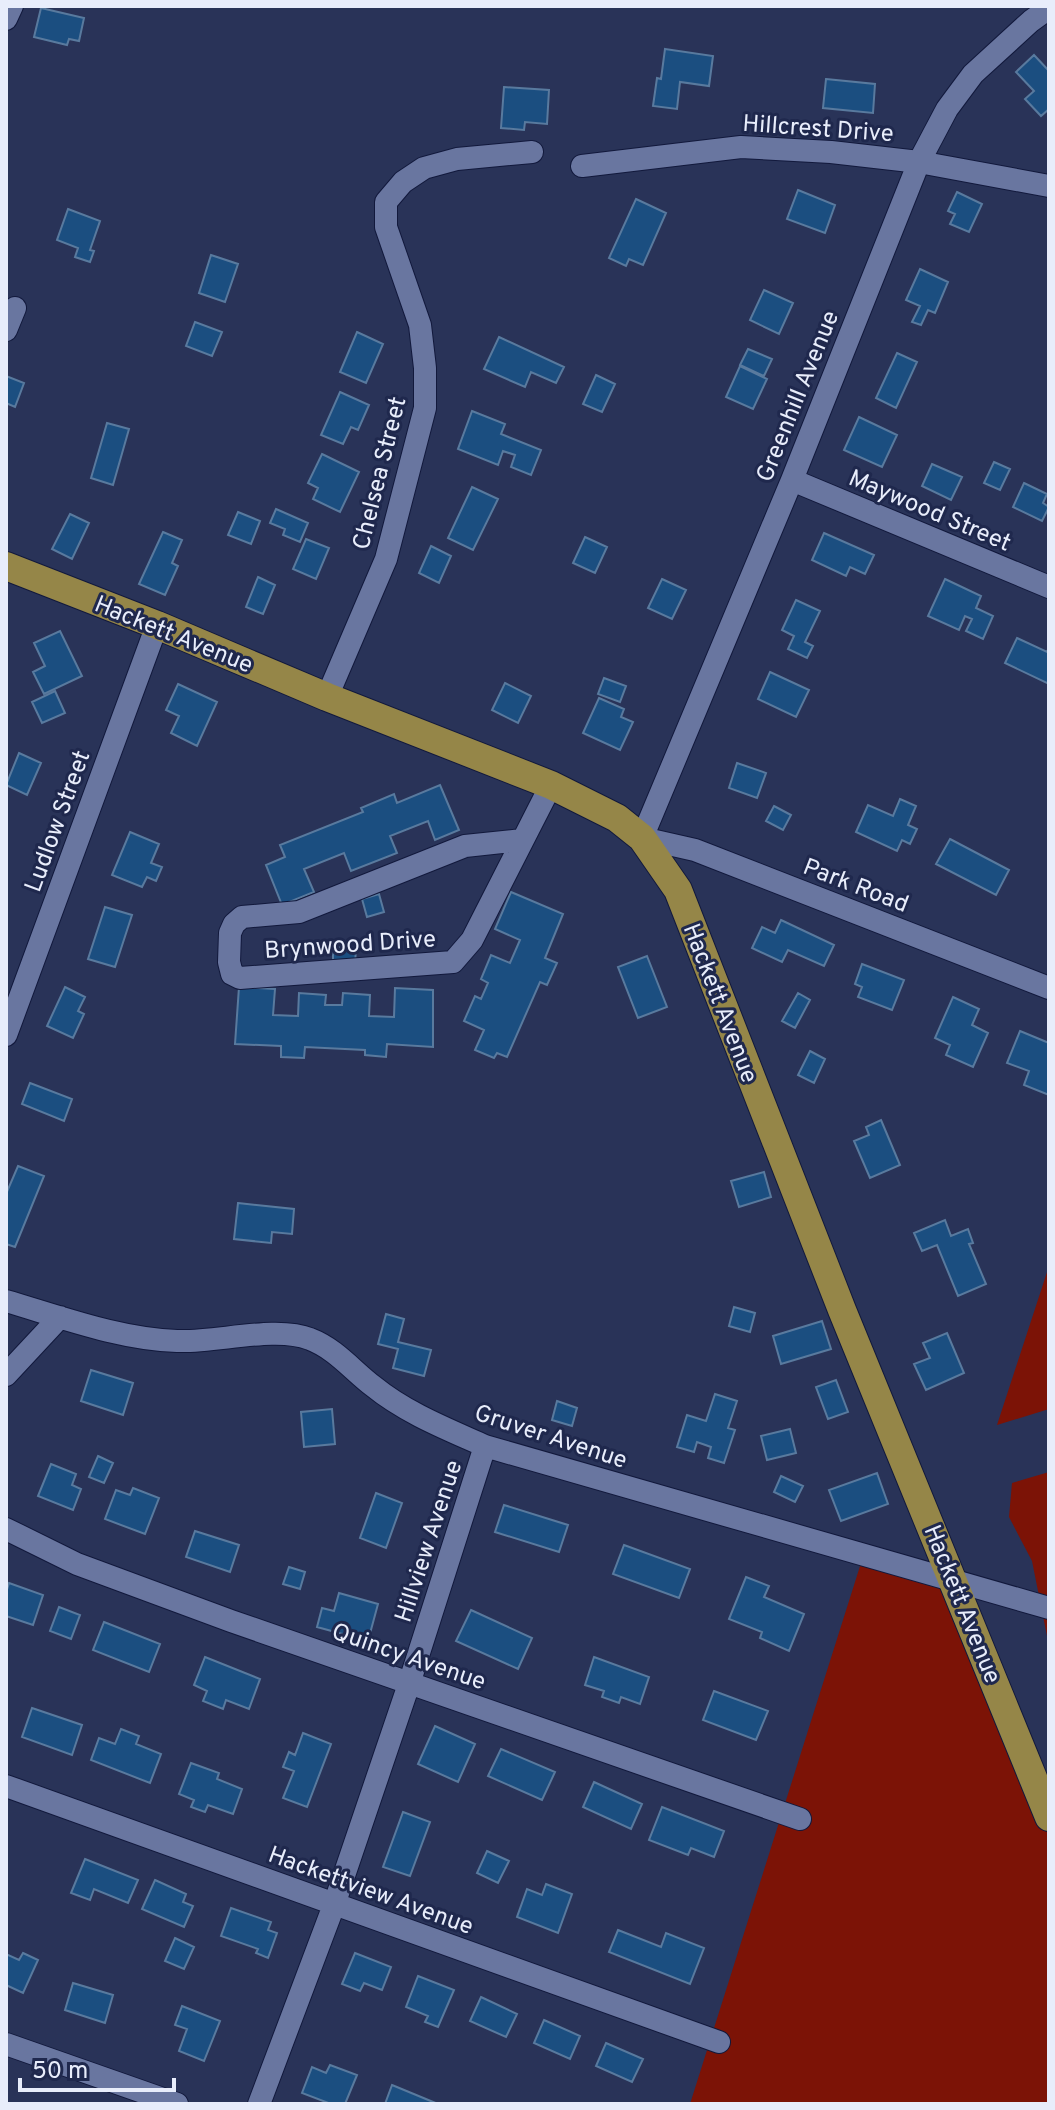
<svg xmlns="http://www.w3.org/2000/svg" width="1055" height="2110" font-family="Overpass,sans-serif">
<rect width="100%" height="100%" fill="#293358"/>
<!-- green -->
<path fill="#7c1306" d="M1049 1266V1409L997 1425Z
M1049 1472V1646L1032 1561 1009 1517 1012 1483Z
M861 1563 954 1583 1049 1817V2104H690Z"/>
<!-- building -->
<path fill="#1b4e80" stroke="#597a9e" stroke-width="2" d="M41 8 84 18 79 41 69 39 67 45 34 37Z
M665 49 713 56 709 86 680 82 677 109 653 106 657 78 661 79Z
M1034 55 1049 71V109L1041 116 1025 99 1034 91 1016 72Z
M826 79 875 84 873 113 823 108Z
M504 87 549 90 547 124 525 122 524 130 501 128Z
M798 190 835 205 825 233 787 219Z
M957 192 982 204 969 232 950 224 955 214 948 211Z
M636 199 666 213 643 265 629 259 626 266 609 258Z
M68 209 100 221 90 250 94 251 90 262 75 257 78 248 57 240Z
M211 255 238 264 225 302 199 293Z
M920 269 948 282 935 313 928 310 921 325 912 322 920 306 906 300Z
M764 290 793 303 779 334 750 320Z
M195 322 222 332 212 356 186 346Z
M357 332 383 344 366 383 340 372Z
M499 337 564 367 556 383 531 372 525 387 484 369Z
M748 349 772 359 764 376 740 365Z
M897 353 917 362 896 408 876 398Z
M740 366 767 379 753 409 726 397Z
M596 375 615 384 602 412 583 404Z
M6 376 24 383 15 407 6 403Z
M340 392 369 405 358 430 351 427 343 444 321 435Z
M472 411 505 424 501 434 541 450 531 475 511 467 515 455 503 451 498 465 458 449Z
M859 417 897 435 882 467 844 450Z
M107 423 129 429 113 485 91 478Z
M322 454 359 472 340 512 313 499 318 488 308 483Z
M994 462 1010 469 1000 490 984 483Z
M932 464 962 477 951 500 922 486Z
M1024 483 1047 494 1043 503 1049 507 1042 521 1013 507Z
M472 487 498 499 473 550 448 538Z
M276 509 308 523 300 542 283 535 285 529 270 523Z
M238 512 260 521 251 544 228 535Z
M70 514 89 523 72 559 52 549Z
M163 532 182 540 172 563 178 566 165 595 139 584Z
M824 533 874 555 865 574 850 567 846 576 812 560Z
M585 537 607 547 595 573 573 563Z
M306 539 329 548 316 579 293 569Z
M431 546 451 556 439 583 419 573Z
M258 577 275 585 263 614 246 607Z
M662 579 686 590 672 619 648 608Z
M945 579 981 596 976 608 993 616 983 639 966 631 972 619 965 616 959 630 928 616Z
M796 600 820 611 805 642 813 646 807 658 788 649 794 636 782 630Z
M60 631 82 676 44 694 33 672 45 666 34 643Z
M1017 638 1047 652 1049 647V684L1005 663Z
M770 672 809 690 796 717 758 699Z
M604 678 626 686 620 702 598 694Z
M505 683 531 696 518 723 492 710Z
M178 684 217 702 197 746 171 733 179 716 166 710Z
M55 691 65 713 42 723 32 702Z
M599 698 624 709 621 717 633 722 620 750 583 733Z
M19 753 41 763 27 795 6 785Z
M737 763 766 773 757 798 729 788Z
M440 785 459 830 435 840 428 821 390 836 397 853 351 871 344 853 304 869 314 892 282 905 266 865 285 857 280 845 363 812 361 808 394 794 397 803Z
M900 799 916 806 908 825 917 829 910 844 902 840 897 851 856 832 868 805 893 816Z
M774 806 791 815 783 830 766 821Z
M130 832 159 844 151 863 162 867 156 881 147 877 142 887 112 875Z
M950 839 1009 870 996 895 936 864Z
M511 892 563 914 545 958 557 963 547 985 540 982 507 1057 497 1053 494 1058 475 1050 484 1030 464 1021 475 996 481 999 488 983 481 979 491 955 510 963 520 940 495 929Z
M379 894 384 912 367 917 362 899Z
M105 907 132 915 115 967 88 959Z
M781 920 834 945 824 966 788 950 782 962 752 948 762 927 775 933Z
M333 947 356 948 355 965 333 963Z
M647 956 667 1007 638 1018 618 967Z
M862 964 904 980 892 1010 858 997 862 987 855 984Z
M65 987 85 997 78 1011 84 1014 73 1038 47 1026Z
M239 987 275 989 273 1015 298 1016 299 993 326 995 325 1005H342L343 993 370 995 369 1016 394 1017 395 988 433 990V1047L387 1044 386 1057 365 1055V1050L305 1047 304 1058 281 1057V1046L235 1044Z
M798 993 810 1000 795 1028 782 1021Z
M953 997 979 1009 972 1025 988 1033 973 1067 946 1055 950 1045 935 1038Z
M1020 1031 1049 1043V1095L1024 1085 1029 1071 1007 1063Z
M810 1051 825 1059 814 1083 798 1075Z
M30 1083 72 1099 64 1121 22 1104Z
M881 1120 900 1165 870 1178 854 1141 869 1135 866 1127Z
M18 1166 44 1176 15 1247 6 1244V1194Z
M764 1172 771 1197 739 1207 731 1181Z
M238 1203 294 1209 292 1234 272 1232 271 1243 234 1239Z
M945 1220 951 1236 968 1229 973 1243 969 1244 986 1284 958 1296 937 1245 922 1251 914 1233Z
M734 1307 755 1313 750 1332 729 1326Z
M386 1314 404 1319 398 1342 431 1350 424 1376 393 1368 398 1349 378 1344Z
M822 1321 831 1349 781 1364 773 1336Z
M947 1333 964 1373 926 1390 914 1364 930 1358 923 1343Z
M91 1370 133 1383 123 1415 81 1401Z
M836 1380 848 1412 828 1419 816 1387Z
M715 1394 737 1401 728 1428 735 1430 724 1463 708 1458 711 1447 697 1442 694 1452 677 1447 687 1415 706 1421Z
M557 1401 577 1408 572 1426 552 1420Z
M332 1409 335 1444 304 1447 301 1412Z
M790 1429 796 1453 767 1460 761 1436Z
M98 1456 113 1463 104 1483 89 1477Z
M51 1464 76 1474 72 1485 81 1489 73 1510 38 1496Z
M877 1473 888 1504 841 1521 829 1490Z
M781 1476 803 1486 795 1502 774 1492Z
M133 1488 159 1498 145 1534 105 1519 116 1490 130 1495Z
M376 1493 402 1503 386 1548 360 1538Z
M504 1505 568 1525 559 1552 495 1532Z
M195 1531 239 1545 230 1572 186 1557Z
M624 1545 690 1569 679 1598 613 1574Z
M289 1567 305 1572 300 1589 283 1584Z
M746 1577 769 1586 764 1597 804 1614 789 1651 760 1638 762 1632 729 1619Z
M9 1583 43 1595 33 1625 6 1616V1593Z
M339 1593 378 1604 368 1641 317 1627 322 1608 334 1611Z
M59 1607 80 1615 71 1639 50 1631Z
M471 1610 532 1638 518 1669 456 1641Z
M104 1622 160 1644 149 1672 93 1650Z
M205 1657 260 1679 249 1709 226 1700 223 1709 203 1701 207 1691 194 1685Z
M594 1657 649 1677 640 1704 621 1697 619 1703 602 1697 604 1691 585 1685Z
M714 1691 768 1711 756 1740 703 1720Z
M32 1708 82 1725 72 1755 22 1737Z
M435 1726 475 1744 458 1782 418 1764Z
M121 1729 139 1736 136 1744 161 1754 150 1783 91 1760 99 1738 115 1744Z
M303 1733 331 1744 307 1807 283 1798 294 1771 283 1767 289 1752 295 1755Z
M501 1749 555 1772 542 1800 488 1776Z
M191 1763 219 1773 217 1779 242 1789 233 1814 208 1805 205 1812 191 1807 194 1800 179 1794Z
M594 1782 642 1804 631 1829 583 1807Z
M662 1807 724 1831 714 1857 691 1848 688 1855 649 1840Z
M403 1812 430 1822 410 1876 383 1867Z
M487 1851 509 1861 498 1883 477 1873Z
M85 1859 138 1880 128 1903 94 1889 90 1900 71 1893Z
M155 1880 186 1894 183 1902 193 1906 184 1927 142 1909Z
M546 1884 572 1894 558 1933 517 1917 527 1889 542 1895Z
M231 1908 271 1922 268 1930 277 1933 268 1958 256 1953 258 1949 221 1936Z
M618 1930 661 1947 666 1933 704 1948 690 1984 609 1952Z
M175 1938 194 1947 184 1969 165 1961Z
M23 1953 38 1960 23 1993 6 1985V1954L19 1960Z
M355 1953 391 1967 382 1990 364 1983 360 1991 342 1984Z
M418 1976 454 1990 438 2027 425 2022 428 2016 406 2007Z
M73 1983 113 1995 105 2023 65 2010Z
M481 1997 517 2014 506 2037 470 2021Z
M182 2006 220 2021 204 2061 179 2051 187 2029 175 2025Z
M544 2020 580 2036 570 2059 534 2043Z
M606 2043 643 2059 632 2082 596 2066Z
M330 2065 357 2075 345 2104H331L302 2093 312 2067 326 2073Z
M392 2085 438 2104H385Z"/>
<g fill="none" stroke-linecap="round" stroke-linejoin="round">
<!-- minor casing -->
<g stroke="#12193c" stroke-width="24">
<path id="minor" d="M1049 8 1031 21 973 74 947 109 919 162 792 480 642 838 695 850 1049 988
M6 19 12 6
M582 166 741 147 831 152 919 162 1049 186
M6 330 15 308
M792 480 1049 587
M327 697 386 559 425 408V368L420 325 386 227V202L403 182 424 168 457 159 532 152
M522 840 465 846 299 912 242 917 234 924 230 933 229 962 232 974 240 978 453 962 472 940 551 785
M6 1035 157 625
M6 1301C61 1317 119 1339 177 1341 215 1343 276 1325 310 1339 336 1349 352 1370 373 1386 406 1413 447 1429 485 1446L1049 1608
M6 1375 60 1317
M6 1529 77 1564 231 1621 800 1819
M6 1786 719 2042
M6 2044 177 2104
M259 2104 334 1905 409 1684 485 1446"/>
</g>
<!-- major casing -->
<g stroke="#12193c" stroke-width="30">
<path id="major" d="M6 566 157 625 327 697 551 785 617 818 642 838 678 890 842 1310 1049 1817"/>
</g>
<!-- minor -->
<use href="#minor" stroke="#6976a0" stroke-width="22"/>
<!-- major -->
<use href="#major" stroke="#958648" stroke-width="28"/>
</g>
<g text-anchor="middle" stroke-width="6" stroke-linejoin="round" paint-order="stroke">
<!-- street labels -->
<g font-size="24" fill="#e8edfb" stroke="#1f284d">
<text transform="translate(818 128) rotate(4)" y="8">Hillcrest Drive</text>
<text transform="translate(797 396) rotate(-68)" y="8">Greenhill Avenue</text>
<text transform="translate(379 473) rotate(-76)" y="8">Chelsea Street</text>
<text transform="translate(930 510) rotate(23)" y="8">Maywood Street</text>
<text transform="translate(174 634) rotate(22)" y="8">Hackett Avenue</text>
<text transform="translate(57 821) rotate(-70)" y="8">Ludlow Street</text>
<text transform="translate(856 885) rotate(21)" y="8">Park Road</text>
<text transform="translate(350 944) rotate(-4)" y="8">Brynwood Drive</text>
<text transform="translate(721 1003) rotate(69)" y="8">Hackett Avenue</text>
<text transform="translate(551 1436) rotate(18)" y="8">Gruver Avenue</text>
<text transform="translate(428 1541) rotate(-72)" y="8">Hillview Avenue</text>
<text transform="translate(963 1604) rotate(68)" y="8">Hackett Avenue</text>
<text transform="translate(409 1656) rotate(19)" y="8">Quincy Avenue</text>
<text transform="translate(371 1890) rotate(20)" y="8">Hackettview Avenue</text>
</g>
</g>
<!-- border -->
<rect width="1055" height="2110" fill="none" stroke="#e8edfb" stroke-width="16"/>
<!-- scale -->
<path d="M20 2078v12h154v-12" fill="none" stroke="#e8edfb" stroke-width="4"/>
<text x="32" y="2078" font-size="24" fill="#e8edfb" stroke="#1f284d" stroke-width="6" paint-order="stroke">50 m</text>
</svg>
